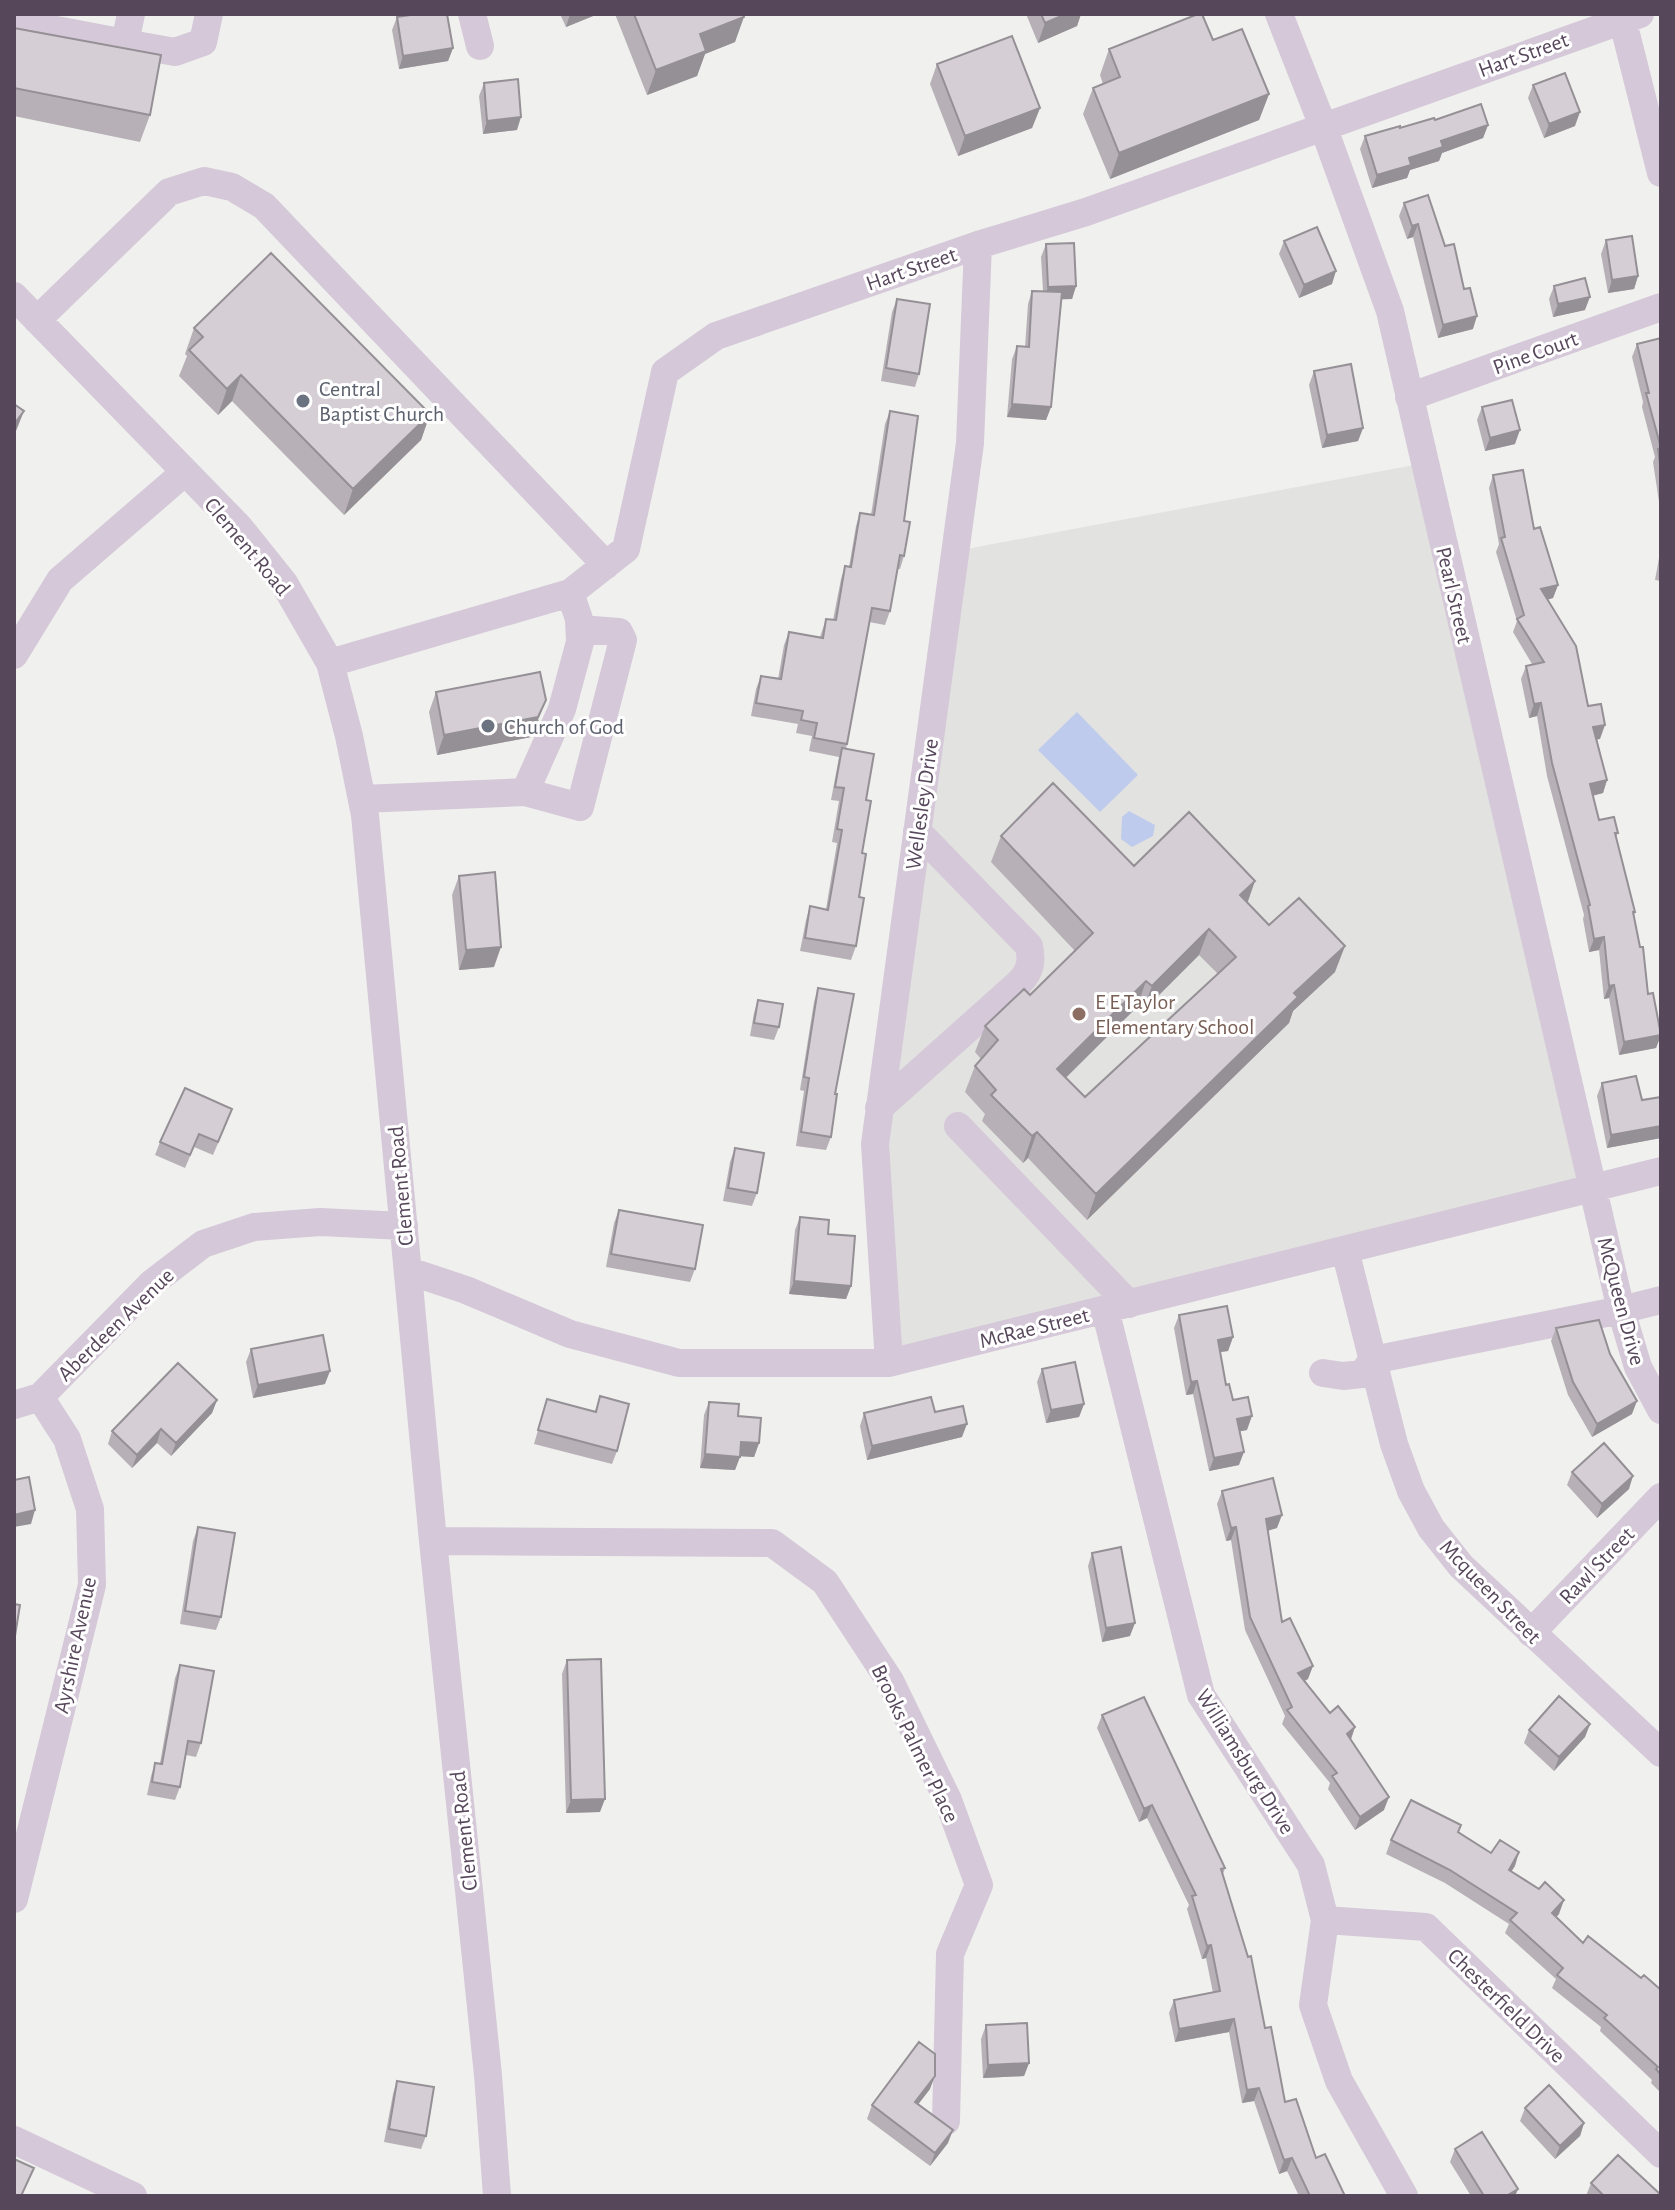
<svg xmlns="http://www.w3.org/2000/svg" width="1675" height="2210" font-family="'Alegreya Sans',sans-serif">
<rect width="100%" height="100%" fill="#f0f1ee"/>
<!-- education -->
<path fill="#e2e2e0" d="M1425 463 1592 1188 889 1363 875 1144 956 551Z"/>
<!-- green -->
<path fill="#becbed" d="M1077 712 1138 775 1100 812 1038 750Z
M1129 811 1155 825 1153 836 1132 847 1121 839 1122 817Z"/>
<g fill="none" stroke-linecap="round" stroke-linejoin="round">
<!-- minor -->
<path stroke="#d5c8d8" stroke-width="28" d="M472 14 480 46
M1279 14 1323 126 1390 311 1621 1310 1638 1367 1661 1410
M1622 18 1661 173
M14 22 125 43 131 14
M125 43 175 52 203 42 209 14
M14 296 239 527 284 583 330 663 349 736 365 815 433 1541 488 2075 497 2196
M37 320 169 192 204 181 232 187 264 206 606 565
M1409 397 1661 307
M14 655 60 580 185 472
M330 663 570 593 626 549 665 372 716 336 978 245 1086 212 1640 14
M525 792 580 807 623 640 619 632 580 629
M362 799 525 792 562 709 580 642 579 619 570 593
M879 1108 1020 982C1031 970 1032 961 1029 946L917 831
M958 1126 1129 1304
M1345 1250 1394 1444 1411 1491 1431 1528 1461 1566 1661 1753
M409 1271 466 1290 570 1334 679 1363H889L1661 1171
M1105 1309 1201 1695 1311 1865 1325 1920 1313 2005 1339 2081 1404 2196
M889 1363 875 1144 970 443 978 245
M1323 1373 1343 1376 1362 1374 1373 1360 1621 1310 1661 1300
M14 1405 40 1397 152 1283 203 1244 254 1227 320 1222 404 1226
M433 1541 772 1543 825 1582 890 1681 948 1800 979 1885 950 1954 946 2121
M1531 1633 1661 1497
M14 1899 92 1585 90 1509 67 1439 40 1397
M1325 1920 1426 1927 1661 2154
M14 2140 133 2196"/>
</g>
<!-- wall -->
<path fill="#b7b1b7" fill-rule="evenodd" d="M560 14H598L566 27Z
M615 14H743L735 42 705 54 697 76 647 95Z
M1026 14H1081L1077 26 1038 43Z
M397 17 453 48 448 61 399 69 392 30Z
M14 28 150 115 140 142 14 116Z
M1213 40 1269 94 1259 120 1110 179 1083 114 1093 88 1103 84 1100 75 1109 49Z
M937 64 1040 108 1032 128 958 156 930 84Z
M484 83 517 130 483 134 479 96Z
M1533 85 1575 126 1544 138 1528 98Z
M1435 120 1488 125 1483 138 1442 153 1439 161 1410 170 1407 178 1372 188 1360 149 1365 136Z
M1404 203 1445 246 1464 289 1473 329 1438 338 1413 237 1407 239 1399 216Z
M1606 240 1638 276 1634 289 1608 293 1601 254Z
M1284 241 1332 284 1299 298 1279 254Z
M1046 244 1076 286 1072 299H1061L1051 407 1046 420 1007 417 1012 359 1017 346 1025 347 1028 304 1032 291H1043L1041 257Z
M1554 286 1585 310 1553 317 1549 299Z
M897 299 919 374 915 387 881 381 892 312Z
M194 328 430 414 421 440 344 515 232 401 218 415 179 376 187 356 185 354Z
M1661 338V515L1653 462 1655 457 1642 407 1643 402 1632 357 1637 344Z
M1314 371 1363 428 1358 441 1322 448 1309 385Z
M1482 407 1515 444 1485 451 1477 420Z
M890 411 904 521V556L900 569H897L890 611 885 625 869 622 846 749 866 800 856 946 851 960 800 951 806 920 810 906 826 909 837 843 832 842 839 801 831 800 839 757 809 751 812 736 796 733 798 724 751 716 756 689 761 676 778 679 784 645 789 632 820 637 826 619 833 620 841 579 845 566 849 567 856 526 860 513 871 515 885 424Z
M1493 475 1534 529 1558 585 1553 598 1548 599 1600 739H1597L1607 780 1603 793 1593 796 1599 820 1618 833 1616 837 1635 912 1634 916 1648 994 1661 1035 1656 1048 1619 1055 1609 998 1604 999 1599 950 1589 952 1583 919 1584 915 1547 776 1537 716 1529 718 1521 679 1526 666 1532 664 1513 632 1517 621 1496 552 1499 544 1489 488Z
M1661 547V581L1655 580Z
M436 692 539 720 531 737 437 755 429 712Z
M1001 836 1134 866 1247 903 1269 925 1335 972 1293 1011 1289 1023 1087 1220 1028 1158 1023 1163 982 1121 985 1114 965 1092 975 1066 981 1059 975 1052 985 1026 1030 995 1075 951 991 862ZM1199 955 1218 974 1085 1097 1066 1078 1137 1007 1142 1012Z
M459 876 494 967 459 970 452 895Z
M818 988 831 1137 826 1150 796 1146 804 1091 800 1090 814 1002Z
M758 1000 779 1027 774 1040 750 1036 754 1013Z
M1602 1083 1642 1100 1661 1097V1138L1607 1148 1597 1096Z
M227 1122 213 1155 194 1147 185 1168 155 1155 160 1142Z
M735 1148 757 1193 752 1206 723 1201 730 1162Z
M619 1210 695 1269 690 1282 606 1267 614 1223Z
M800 1217 828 1234 851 1286 846 1299 789 1294 795 1230Z
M1179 1315 1233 1337 1228 1351 1220 1352 1226 1385 1247 1430 1239 1431V1465L1209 1471 1193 1394 1186 1395 1174 1328Z
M1556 1328 1610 1354 1632 1414 1592 1437 1568 1395 1551 1341Z
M251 1349 325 1384 253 1398 246 1362Z
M1042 1369 1084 1404 1079 1417 1046 1423 1037 1382Z
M600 1396 617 1451 612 1464 534 1444 547 1399 595 1411Z
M217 1400 212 1413 171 1456 157 1443 132 1468 108 1444 112 1431Z
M709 1402 738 1416 759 1443 754 1457 740 1456 735 1470 700 1468 704 1415Z
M935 1412 962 1437 867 1460 860 1426 864 1413Z
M1572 1472 1629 1489 1597 1518 1567 1485Z
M1222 1491 1277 1528 1268 1531 1282 1622 1308 1679 1305 1681 1330 1713 1355 1727 1351 1740 1384 1810 1355 1830 1328 1789 1330 1783 1282 1724 1285 1716 1245 1630 1231 1540 1226 1541 1217 1504Z
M198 1527 221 1617 216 1630 180 1624 193 1541Z
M1092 1553 1130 1636 1102 1642 1088 1566Z
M567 1660 600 1812 566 1813 562 1674Z
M180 1665 201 1743 196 1757 186 1755 180 1787 175 1800 147 1795 151 1776 155 1763H160L175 1678Z
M1102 1715 1225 1868 1223 1874 1285 2102 1316 2158 1345 2196H1299L1287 2171 1279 2174 1254 2101 1242 2103 1229 2032 1175 2042 1169 2013 1174 2000 1213 1993 1206 1958 1202 1959 1187 1909 1189 1905 1147 1818 1139 1822 1097 1728Z
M1590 1724 1585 1737 1554 1771 1524 1743 1529 1730Z
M1458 1832 1491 1853 1519 1852 1511 1871 1559 1914 1556 1917 1583 1943 1661 1990V2093L1651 2083 1652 2080 1600 2031 1601 2027 1552 1988 1556 1979 1505 1933 1509 1924 1445 1883 1386 1854 1391 1840Z
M986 2025 1029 2063 1024 2076 983 2078 981 2039Z
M397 2081 426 2136 421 2149 384 2142 393 2094Z
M930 2089 918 2104 948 2143 930 2166 867 2119 872 2105Z
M1525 2108 1584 2123 1580 2136 1555 2159 1520 2121Z
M1455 2149 1518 2189 1515 2196H1471L1450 2162Z
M1591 2183 1661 2196H1586Z"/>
<!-- shaded-wall -->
<path fill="#959095" d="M570 14H598L566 27Z
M1066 14H1081L1077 26 1038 43 1045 23Z
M744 17 735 42 705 54 697 76 647 95 656 70 700 34Z
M453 48 448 61 399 69 403 56Z
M1269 94 1259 120 1110 179 1119 153Z
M1040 108 1032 128 958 156 965 136Z
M1580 112 1575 126 1544 138 1549 124Z
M521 117 517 130 483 134 487 121Z
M1488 125 1483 138 1442 153 1439 161 1410 170 1407 178 1372 188 1377 175 1441 141Z
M1418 224 1413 237 1407 239 1412 226Z
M1336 271 1332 284 1299 298 1304 285Z
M1638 276 1634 289 1608 293 1612 280Z
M1076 286 1072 299 1043 300 1048 287Z
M1590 297 1585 310 1553 317 1558 304Z
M1477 316 1473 329 1438 338 1443 325Z
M241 375 232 401 218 415 227 389Z
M1012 404 1051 407 1046 420 1007 417Z
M24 411 16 431 14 434V424Z
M430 414 421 440 344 515 353 489Z
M1363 428 1358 441 1322 448 1327 435Z
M1520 430 1515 444 1485 451 1490 438Z
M1558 585 1553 598 1537 603 1541 589Z
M546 700 531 737 437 755 444 735Z
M1541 703 1537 716 1529 718 1534 704Z
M1605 725 1600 739 1589 741 1593 727Z
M1607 780 1603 793 1586 797 1590 784Z
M1255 881 1246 907 1240 895Z
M1209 929 1199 955 1142 1012 1152 986Z
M1604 937 1599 950 1589 952 1594 939Z
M1345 946 1335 972 1293 1011 1289 1023 1087 1220 1096 1194 1294 993Z
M501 947 494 967 459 970 466 950Z
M1146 981 1137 1007 1048 1095 1057 1069Z
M1614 985 1609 998 1604 999 1609 986Z
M1661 1035 1656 1048 1619 1055 1624 1042Z
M1661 1126V1138L1607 1148 1611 1135Z
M1037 1132 1028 1158 1023 1163 1032 1136Z
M794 1281 851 1286 846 1299 789 1294Z
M1233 1337 1228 1351 1213 1353 1218 1340Z
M330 1371 325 1384 253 1398 258 1385Z
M1197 1381 1193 1394 1186 1395 1191 1382Z
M217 1400 212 1413 171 1456 176 1443Z
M1637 1401 1632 1414 1592 1437 1597 1424Z
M1084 1404 1079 1417 1046 1423 1051 1410Z
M1252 1416 1247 1430 1232 1433 1237 1419Z
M967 1424 962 1437 867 1460 872 1446Z
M161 1429 157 1443 132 1468 137 1455Z
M741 1442 759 1443 754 1457 736 1456Z
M1244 1452 1239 1465 1209 1471 1214 1458Z
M705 1454 740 1457 735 1470 700 1468Z
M1633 1476 1629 1489 1597 1518 1602 1504Z
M35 1510 31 1524 14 1527V1515Z
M1282 1515 1277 1528 1261 1532 1266 1519Z
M1236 1527 1231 1540 1226 1541 1231 1528Z
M1135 1623 1130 1636 1102 1642 1106 1628Z
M1313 1666 1308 1679 1293 1686 1298 1673Z
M1590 1724 1585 1737 1554 1771 1559 1757Z
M1355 1727 1350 1741 1347 1734Z
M1389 1797 1384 1810 1355 1830 1360 1817Z
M605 1799 600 1812 566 1813 571 1800Z
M1152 1805 1147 1818 1139 1822 1144 1809Z
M1519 1852 1515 1866 1504 1883 1509 1870Z
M1564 1900 1559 1914 1547 1927 1552 1913Z
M1211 1945 1206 1958 1202 1959 1207 1946Z
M1234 2019 1229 2032 1175 2042 1179 2029Z
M1029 2063 1024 2076 983 2078 988 2065Z
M935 2076 930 2089 910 2115 915 2102Z
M1259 2088 1254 2101 1242 2103 1247 2090Z
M1584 2123 1580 2136 1555 2159 1560 2146Z
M953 2130 948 2143 930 2166 935 2153Z
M1292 2158 1287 2171 1279 2174 1284 2160Z
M1518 2189 1515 2196H1506Z"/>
<!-- building -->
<path fill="#d5ced5" stroke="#959095" stroke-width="2" fill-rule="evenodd" d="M417 14H447L453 48 403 56 397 17Z
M634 14H743L744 17 700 34 706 51 656 70Z
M1041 14H1066L1045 23Z
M1198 14H1202L1213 40 1242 29 1269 94 1119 153 1093 88 1120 77 1109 49Z
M14 28 161 55 150 115 14 88Z
M1012 36 1040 108 965 136 937 64Z
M1565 73 1580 112 1549 124 1533 85Z
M518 79 521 117 487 121 484 83Z
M1481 104 1488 125 1441 141 1443 147 1409 158 1411 165 1377 175 1365 136 1400 126V128L1434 118 1435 120Z
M1428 195 1445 246 1454 244 1464 289 1470 288 1477 316 1443 325 1418 224 1412 226 1404 203Z
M1317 227 1336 271 1304 285 1284 241Z
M1632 236 1638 276 1612 280 1606 240Z
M1074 243 1076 286 1048 287 1046 244Z
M271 253 430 414 353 489 241 375 227 389 189 350 203 337 194 328Z
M1585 278 1590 297 1558 304 1554 286Z
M1032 291 1062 292 1051 407 1012 404 1017 346 1029 347Z
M897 299 930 304 919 374 886 368Z
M1661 338V471L1658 449 1661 448 1646 393H1649L1637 344Z
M1351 364 1363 428 1327 435 1314 371Z
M1512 400 1520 430 1490 438 1482 407Z
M14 404 24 411 14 424Z
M890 411 918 416 904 521 910 522 904 556 900 555 890 611 872 608 847 744 814 738 817 723 801 720 803 711 756 703 761 676 781 679 789 632 823 638 826 619 836 620 845 566 851 567 860 513 874 515Z
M1523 470 1534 529 1540 527 1558 585 1541 589 1576 646 1588 706 1601 704 1605 725 1593 727 1607 780 1590 784 1599 820 1614 817 1618 833H1615L1635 912H1633L1640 947H1643L1648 994 1653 993 1661 1035 1624 1042 1614 985 1609 986 1604 937 1594 939 1588 906 1590 905 1552 763 1541 703 1534 704 1526 666 1544 662 1517 619 1524 615 1501 538 1505 537 1493 475Z
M540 672 546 700 538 717 444 735 436 692Z
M842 748 874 754 866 800 871 801 862 853 866 854 859 897 864 898 856 946 805 938 810 906 828 910 842 830 837 829 844 788 835 787Z
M1053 783 1134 866 1189 812 1255 881 1240 895 1269 925 1299 898 1345 946 1294 993 1298 997 1096 1194 1037 1132 1032 1136 991 1095 996 1090 975 1066 998 1040 985 1026 1024 989 1030 995 1093 933 1001 836ZM1209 929 1236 957 1085 1097 1057 1069 1146 981 1152 986Z
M495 872 501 947 466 950 459 876Z
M818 988 854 994 835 1094H837L831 1137 801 1132 809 1078 804 1077Z
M758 1000 783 1004 779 1027 754 1023Z
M1636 1076 1642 1100 1661 1097V1126L1611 1135 1602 1083Z
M185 1088 232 1109 218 1142 199 1134 190 1155 160 1142Z
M735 1148 764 1153 757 1193 728 1188Z
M619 1210 703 1225 695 1269 611 1254Z
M800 1217 829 1220 828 1234 855 1236 851 1286 794 1281Z
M1227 1306 1233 1337 1218 1340 1226 1385 1229 1384 1233 1400 1248 1397 1252 1416 1237 1419 1244 1452 1214 1458 1197 1381 1191 1382 1179 1315Z
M1599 1320 1610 1354 1637 1401 1597 1424 1573 1382 1556 1328Z
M323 1335 330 1371 258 1385 251 1349Z
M1075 1362 1084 1404 1051 1410 1042 1369Z
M178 1363 217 1400 176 1443 161 1429 137 1455 112 1431Z
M600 1396 629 1404 617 1451 538 1430 547 1399 596 1412Z
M931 1397 935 1412 963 1406 967 1424 872 1446 864 1413Z
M709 1402 739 1404 738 1416 761 1418 759 1443 741 1442 740 1457 705 1454Z
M1604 1443 1633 1476 1602 1504 1572 1472Z
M29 1477 35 1510 14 1515V1480Z
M1273 1478 1282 1515 1266 1519 1282 1622 1290 1618 1313 1666 1298 1673 1330 1713 1338 1706 1355 1727 1347 1734 1389 1797 1360 1817 1332 1776 1337 1773 1287 1710 1292 1707 1250 1617 1236 1527 1231 1528 1222 1491Z
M198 1527 235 1533 221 1617 185 1611Z
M1121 1547 1135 1623 1106 1628 1092 1553Z
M14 1604 20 1605 14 1642Z
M601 1659 605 1799 571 1800 567 1660Z
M180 1665 214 1671 201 1743 188 1741 180 1787 152 1782 155 1763 162 1764Z
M1559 1696 1590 1724 1559 1757 1529 1730Z
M1144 1697 1225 1868 1221 1869 1248 1957 1251 1956 1265 2028 1271 2027 1285 2102 1296 2099 1316 2158 1325 2154 1345 2196H1310L1292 2158 1284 2160 1259 2088 1247 2090 1234 2019 1179 2029 1174 2000 1220 1991 1211 1945 1207 1946 1192 1896 1196 1895 1152 1805 1144 1809 1102 1715Z
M1411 1800 1461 1825 1458 1832 1491 1853 1500 1840 1519 1852 1509 1870 1539 1889 1545 1882 1564 1900 1552 1913 1583 1943 1588 1936 1641 1978 1644 1975 1661 1990V2075L1656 2069 1658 2067 1604 2018 1607 2015 1557 1975 1563 1968 1510 1920 1517 1913 1450 1870 1391 1840Z
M1027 2023 1029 2063 988 2065 986 2025Z
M919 2042 935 2054V2076L915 2102 953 2130 935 2153 872 2105Z
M397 2081 434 2087 426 2136 389 2129Z
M1549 2085 1584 2123 1560 2146 1525 2108Z
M1482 2132 1518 2189 1506 2196H1484L1455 2149Z
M1618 2155 1661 2195V2196H1604L1591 2183Z
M14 2159 34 2168 21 2196H14Z"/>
<!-- markers -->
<g fill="#6b7280" stroke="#fff" stroke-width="3">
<circle cx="303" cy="401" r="8"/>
<circle cx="488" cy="726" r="8"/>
</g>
<circle fill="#8d6e63" stroke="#fff" stroke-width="3" cx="1079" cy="1014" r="8"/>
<g text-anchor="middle" stroke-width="6" stroke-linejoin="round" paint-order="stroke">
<!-- street labels -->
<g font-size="22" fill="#57475b" stroke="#fff">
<text transform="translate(1523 54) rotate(-20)" y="8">Hart Street</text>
<text transform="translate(911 268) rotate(-19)" y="8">Hart Street</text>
<text transform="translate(1535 352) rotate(-20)" y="8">Pine Court</text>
<text transform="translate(248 546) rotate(50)" y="8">Clement Road</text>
<text transform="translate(1455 595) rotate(77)" y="8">Pearl Street</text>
<text transform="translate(921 804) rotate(-82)" y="8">Wellesley Drive</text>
<text transform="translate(400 1186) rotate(-95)" y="8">Clement Road</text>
<text transform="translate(1622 1301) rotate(75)" y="8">McQueen Drive</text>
<text transform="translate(115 1324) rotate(-44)" y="8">Aberdeen Avenue</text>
<text transform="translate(1034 1327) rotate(-14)" y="8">McRae Street</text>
<text transform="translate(1596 1565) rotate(-46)" y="8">Rawl Street</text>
<text transform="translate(1491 1591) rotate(46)" y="8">Mcqueen Street</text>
<text transform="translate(74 1645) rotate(-78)" y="8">Ayrshire Avenue</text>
<text transform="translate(916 1743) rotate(64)" y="8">Brooks Palmer Place</text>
<text transform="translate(1246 1761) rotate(58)" y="8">Williamsburg Drive</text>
<text transform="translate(463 1831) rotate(-96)" y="8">Clement Road</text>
<text transform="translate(1507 2005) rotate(44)" y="8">Chesterfield Drive</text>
</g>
<!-- worship labels -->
<g font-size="22" fill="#5b616d" stroke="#fff" text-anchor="start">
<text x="319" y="396">Central<tspan x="319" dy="25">Baptist Church</tspan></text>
<text x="504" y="734">Church of God</text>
</g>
<!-- education labels -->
<g font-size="22" fill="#785e54" stroke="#fff" text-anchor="start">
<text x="1095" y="1009">E E Taylor<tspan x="1095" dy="25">Elementary School</tspan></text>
</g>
</g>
<!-- border -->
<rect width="1675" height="2210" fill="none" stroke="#57475b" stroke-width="32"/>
</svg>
